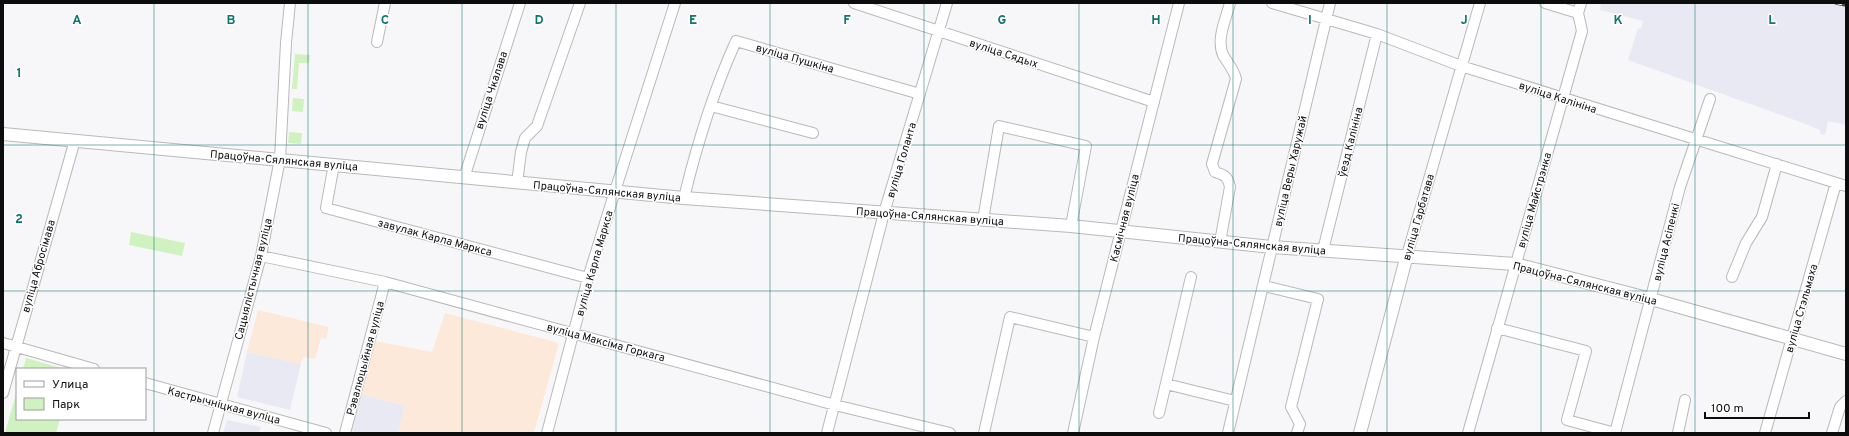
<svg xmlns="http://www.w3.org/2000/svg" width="1849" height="436" font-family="Overpass,sans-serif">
<rect width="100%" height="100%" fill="#f7f7fa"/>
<!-- built -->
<path fill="#e9e9f3" d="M1601 3H1846V125L1828 121 1825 135 1820 134V130L1803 123 1628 60 1638 28 1641 29 1643 21 1600 10Z
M247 352 301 364 290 410 237 397Z
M362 394 405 406 398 433H359L351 431Z
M227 420 261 427 259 433H223Z"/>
<!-- education -->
<path fill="#fde9d9" d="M258 310 329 327 326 339 321 338 315 359 303 357 301 364 247 352Z
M445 313 559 343 534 433H398L405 406 362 394 375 341 432 352Z"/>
<!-- green -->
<path fill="#d0f1c0" d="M295 54 310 55 309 63H299L297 89H292Z
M293 98 304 99 303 112 292 111Z
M289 132 302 133 301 144 288 143Z
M131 232 185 243 182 256 129 245Z
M26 358 65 369H23Z
M17 390V419H60L56 433H5Z"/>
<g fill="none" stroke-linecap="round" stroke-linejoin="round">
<!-- minor casing -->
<g stroke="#b9b9bc" stroke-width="12">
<path id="minor" d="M854 3 1154 102
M1272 3 1377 34 1461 66 1846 186
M1545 3 1578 13
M377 42 385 3
M711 106 813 133
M334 164 326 208 588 278
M464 178 520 3
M517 183 521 152 525 138 537 126 580 3
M684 198C697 144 713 92 736 41L920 94
M983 220 999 126 1086 146 1071 226
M1220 242 1230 187C1228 177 1225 175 1215 172L1212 164 1236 79C1234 69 1228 64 1223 55 1216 39 1226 19 1230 3
M1323 250 1377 34
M1407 255 1480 3
M261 256 385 282 835 405 950 433
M1732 277 1746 243 1762 217 1777 164
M1264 286 1318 299 1291 407 1300 424 1297 433
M1497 328 1586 351 1567 420 1615 433
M3 343 94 369
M145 383 326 433
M1166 384 1235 401
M3 393 75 140
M1159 413 1191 277
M213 433 261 256 280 159 286 43 290 3
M345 433 385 282
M547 433 588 278 615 191 675 3
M827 433 884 213 947 3
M984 433 1010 317 1094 337
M1073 433 1094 337 1179 3
M1228 433 1330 3
M1468 433 1582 31 1578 13 1581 3
M1615 433 1680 187 1710 99
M1678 433 1685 400
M1765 433 1836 183
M1832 433 1840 407 1846 401"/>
</g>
<!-- major casing -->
<g stroke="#b9b9bc" stroke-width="14">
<path id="major" d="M3 134 684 198 1071 226 1272 247 1515 264 1651 299 1846 354
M1360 433 1407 255"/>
</g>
<!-- minor -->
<use href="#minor" stroke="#fff" stroke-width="10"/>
<!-- major -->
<use href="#major" stroke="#fff" stroke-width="12"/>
<!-- rail casing -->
<g stroke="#49494b" stroke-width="3.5">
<path id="rail" d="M1836 3 1846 5"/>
</g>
<!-- rail -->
<use href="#rail" stroke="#fff" stroke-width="2" stroke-dasharray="6" stroke-linecap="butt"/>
</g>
<!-- grid -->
<path fill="none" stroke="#0f766e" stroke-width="1" stroke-opacity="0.55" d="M154 3V433M308 3V433M462 3V433M616 3V433M770 3V433M924 3V433M1079 3V433M1233 3V433M1387 3V433M1541 3V433M1695 3V433M3 145H1846M3 291H1846"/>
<g text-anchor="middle" stroke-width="3" stroke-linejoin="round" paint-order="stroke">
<!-- street labels -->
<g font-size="11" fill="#0d0d0e" stroke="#fff">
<text transform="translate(1004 53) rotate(18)" y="4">вуліца Сядых</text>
<text transform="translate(795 58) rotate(16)" y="4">вуліца Пушкіна</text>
<text transform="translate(491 90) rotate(-72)" y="4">вуліца Чкалава</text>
<text transform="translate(1558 97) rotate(18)" y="4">вуліца Калініна</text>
<text transform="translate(1350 142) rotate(-76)" y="4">ўезд Калініна</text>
<text transform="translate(284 160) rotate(5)" y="4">Працоўна-Сялянская вуліца</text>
<text transform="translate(901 160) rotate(-73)" y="4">вуліца Голанта</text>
<text transform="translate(1290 171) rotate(-77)" y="4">вуліца Веры Харужай</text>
<text transform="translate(607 191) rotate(5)" y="4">Працоўна-Сялянская вуліца</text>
<text transform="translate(1534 200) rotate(-74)" y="4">вуліца Майстрэнка</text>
<text transform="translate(930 216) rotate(4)" y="4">Працоўна-Сялянская вуліца</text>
<text transform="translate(1418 217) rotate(-74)" y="4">вуліца Гарбатава</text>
<text transform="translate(1124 218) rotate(-76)" y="4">Касмічная вуліца</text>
<text transform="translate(435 237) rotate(15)" y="4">завулак Карла Маркса</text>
<text transform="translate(1666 242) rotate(-76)" y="4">вуліца Асіпенкі</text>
<text transform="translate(1252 244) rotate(5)" y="4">Працоўна-Сялянская вуліца</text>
<text transform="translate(594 263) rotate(-74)" y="4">вуліца Карла Маркса</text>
<text transform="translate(38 266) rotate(-74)" y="4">вуліца Абросімава</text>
<text transform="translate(253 279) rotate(-76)" y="4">Сацыялістычная вуліца</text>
<text transform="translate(1585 283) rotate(14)" y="4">Працоўна-Сялянская вуліца</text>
<text transform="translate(1801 308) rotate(-74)" y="4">вуліца Стэльмаха</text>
<text transform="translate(606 342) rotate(15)" y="4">вуліца Максіма Горкага</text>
<text transform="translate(365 358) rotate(-75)" y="4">Рэвалюцыйная вуліца</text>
<text transform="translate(224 405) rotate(15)" y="4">Кастрычніцкая вуліца</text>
</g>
</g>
<g font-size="13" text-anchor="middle" font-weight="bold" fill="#0f766e" stroke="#fff" stroke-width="3" stroke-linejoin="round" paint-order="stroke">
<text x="77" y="24">A</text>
<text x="231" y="24">B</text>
<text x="385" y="24">C</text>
<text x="539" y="24">D</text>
<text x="693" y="24">E</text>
<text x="847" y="24">F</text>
<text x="1002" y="24">G</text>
<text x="1156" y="24">H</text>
<text x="1310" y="24">I</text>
<text x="1464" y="24">J</text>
<text x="1618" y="24">K</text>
<text x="1772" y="24">L</text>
<text x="19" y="77">1</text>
<text x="19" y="223">2</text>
</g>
<!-- border -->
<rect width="1849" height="436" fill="none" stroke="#0d0d0e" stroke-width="8"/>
<!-- legend -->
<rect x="16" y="368" width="130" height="52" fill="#ffffff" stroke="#9e9e9f"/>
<rect x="24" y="381" width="20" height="6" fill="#ffffff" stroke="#9e9e9f"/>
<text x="52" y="388" font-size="12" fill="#0d0d0e">Улица</text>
<rect x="24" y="398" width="20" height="12" fill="#d0f1c0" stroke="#9e9e9f"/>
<text x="52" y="408" font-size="12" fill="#0d0d0e">Парк</text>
<!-- scale -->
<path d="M1705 412v6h104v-6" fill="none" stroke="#0d0d0e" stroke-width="2"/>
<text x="1711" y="412" font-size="12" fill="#0d0d0e" stroke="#ffffff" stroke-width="3" paint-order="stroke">100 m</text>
</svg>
